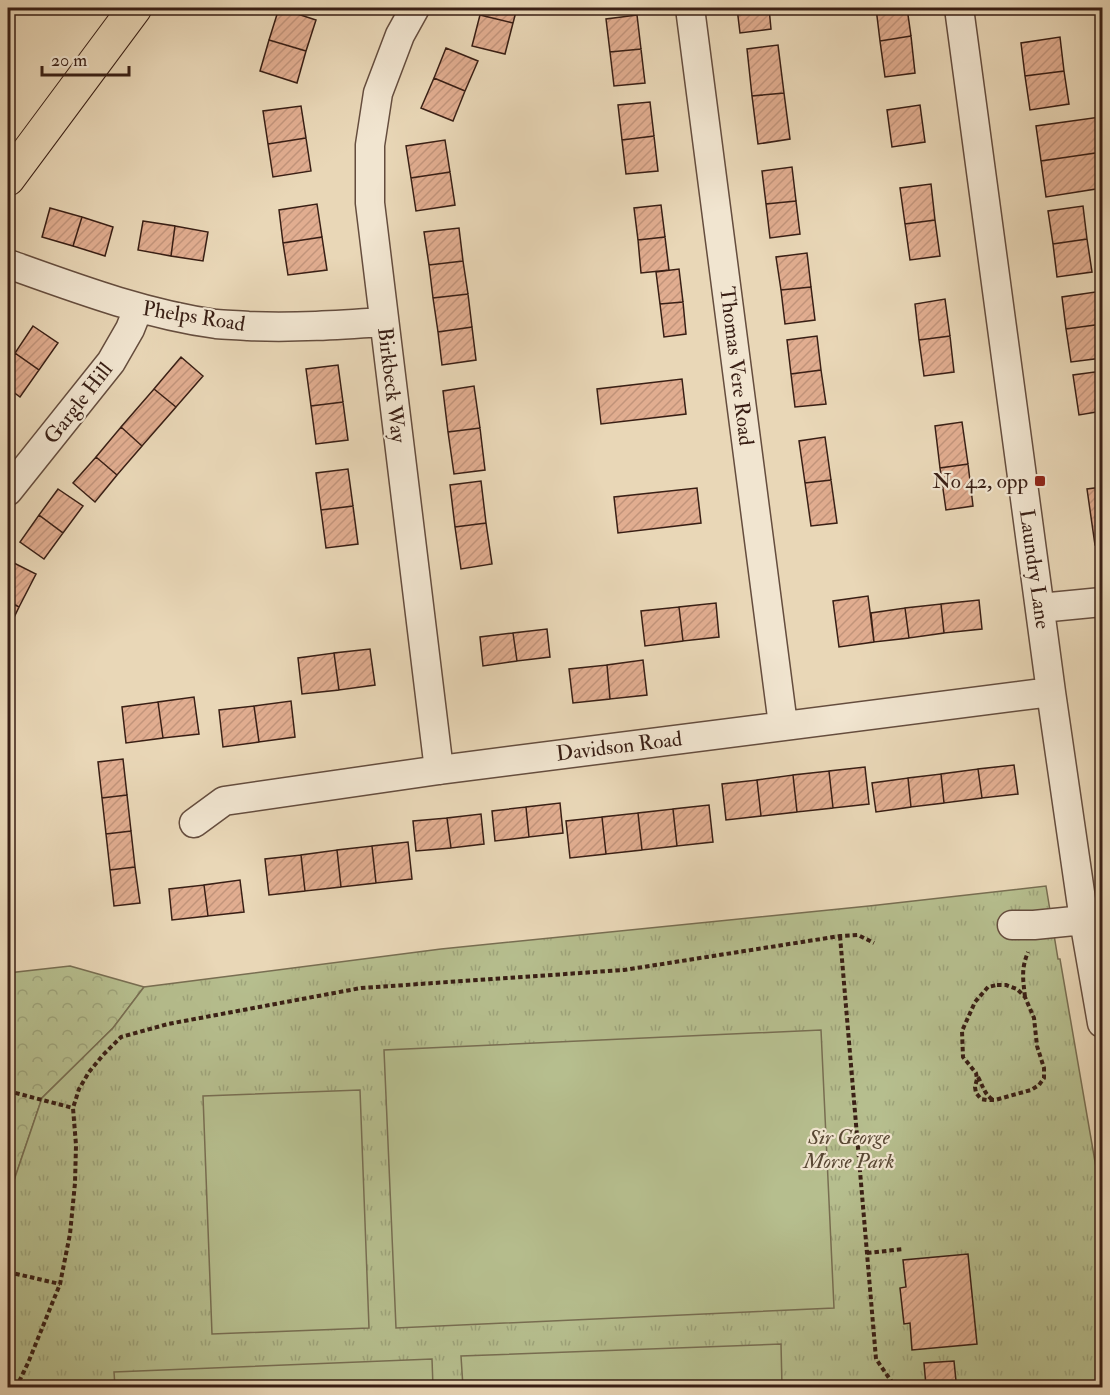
<svg xmlns="http://www.w3.org/2000/svg" width="1110" height="1395" font-family="'IM FELL Double Pica',serif">
<defs>
<pattern id="forest-crowns" width="20" height="18" patternUnits="userSpaceOnUse" patternTransform="scale(1.5)"><rect width="20" height="18" fill="#b6be8e"/><path d="M2 6a3 3 0 1 1 6 0M12 15a3 3 0 1 1 6 0" fill="none" stroke="#9da37a"/></pattern>
<pattern id="park-tufts" width="24" height="20" patternUnits="userSpaceOnUse" patternTransform="scale(1.5)"><rect width="24" height="20" fill="#b6be8e"/><path d="M3 7l-1-3M5 7V3M7 7l1-3M15 17l-1-3M17 17v-4M19 17l1-3" fill="none" stroke="#9da37a"/></pattern>
<pattern id="building-hatch" width="6" height="6" patternUnits="userSpaceOnUse" patternTransform="scale(1.5)"><rect width="6" height="6" fill="#e1ad90"/><path d="M-1 1l2-2M0 6l6-6M5 7l2-2" fill="none" stroke="#c2947b"/></pattern>
</defs>
<rect width="100%" height="100%" fill="#e9d7b7"/>
<filter id="stains"><feTurbulence type="fractalNoise" baseFrequency=".00333" numOctaves="4"/><feColorMatrix values="0 0 0 0 .2 0 0 0 0 .09 0 0 0 0 .02 0 0 0 .5 -.17"/></filter>
<radialGradient id="worn" r=".72"><stop offset=".6" stop-color="#630" stop-opacity="0"/><stop offset="1" stop-color="#630" stop-opacity=".3"/></radialGradient>
<!-- forest -->
<path fill="url(#forest-crowns)" stroke="#786e52" stroke-width="1.5" d="M70 966 144 987 113 1028 42 1098 8 1198V973Z"/>
<!-- park -->
<path fill="url(#park-tufts)" stroke="#786e52" stroke-width="1.5" d="M1046 886 1058 959H1060L1102 1202V1387L8 1388V1198L42 1098 113 1028 144 987 441 949 869 906Z"/>
<!-- pitch -->
<path fill="#b6be8e" stroke="#786e52" stroke-width="1.5" d="M821 1030 834 1308 396 1328 384 1050Z
M360 1090 369 1328 212 1334 203 1096Z
M781 1344 782 1387H463L461 1356Z
M432 1359 433 1387H115L114 1372Z"/>
<!-- building -->
<path fill="url(#building-hatch)" stroke="#391f15" stroke-width="1.5" d="M279 8 316 20 306 51 269 40Z
M482 8H517L513 23 480 15Z
M737 8H769L771 29 740 33Z
M876 8H907L911 36 880 41Z
M480 15 513 23 505 54 472 46Z
M637 15 641 49 610 52 606 19Z
M911 36 915 73 885 77 880 41Z
M1060 37 1064 71 1025 76 1021 43Z
M269 40 306 51 297 83 260 71Z
M778 45 784 93 752 96 747 49Z
M446 48 478 61 465 91 434 78Z
M641 49 645 83 614 86 610 52Z
M1064 71 1069 104 1030 110 1025 76Z
M434 78 465 91 453 121 421 108Z
M784 93 790 139 758 144 752 96Z
M650 102 654 136 622 140 618 105Z
M920 105 925 142 892 147 887 110Z
M301 106 306 138 268 144 263 111Z
M1100 117 1102 136V152L1041 161 1036 126Z
M654 136 658 171 626 174 622 140Z
M306 138 311 171 273 177 268 144Z
M445 140 450 172 411 178 406 146Z
M1102 152V188L1046 197 1041 161Z
M792 167 796 201 766 204 762 171Z
M450 172 455 205 416 211 411 178Z
M931 184 935 220 905 224 900 188Z
M796 201 800 234 770 238 766 204Z
M317 204 322 237 283 243 279 210Z
M661 205 665 237 638 240 634 208Z
M1083 206 1087 239 1053 244 1048 211Z
M50 208 82 217 73 246 42 237Z
M82 217 113 227 105 256 73 246Z
M935 220 940 256 910 260 905 224Z
M143 221 175 226 171 256 138 250Z
M175 226 208 232 203 261 171 256Z
M459 228 463 261 429 265 424 232Z
M322 237 327 270 288 275 283 243Z
M665 237 669 270 641 273 638 240Z
M1087 239 1092 272 1057 277 1053 244Z
M807 253 811 287 781 290 776 257Z
M463 261 468 294 433 298 429 265Z
M679 269 683 302 660 304 656 272Z
M811 287 815 320 785 324 781 290Z
M1102 291V324L1066 329 1062 297Z
M468 294 472 327 438 332 433 298Z
M945 299 950 336 919 340 915 304Z
M683 302 686 334 664 337 660 304Z
M1102 324V358L1071 362 1066 329Z
M33 326 58 343 39 370 15 353Z
M472 327 476 360 442 365 438 332Z
M817 336 821 370 791 374 787 340Z
M950 336 954 372 924 376 919 340Z
M15 353 39 370 20 397 8 388V363Z
M181 357 203 376 176 407 154 389Z
M338 365 343 402 311 406 306 369Z
M821 370 826 404 795 407 791 374Z
M1102 371V411L1079 415 1073 375Z
M682 379 686 414 601 424 597 389Z
M474 386 480 428 448 432 443 391Z
M154 389 176 407 142 446 121 427Z
M343 402 348 440 316 444 311 406Z
M962 422 968 464 940 468 935 426Z
M121 427 142 446 117 475 96 457Z
M480 428 485 470 454 474 448 432Z
M825 437 831 480 805 483 799 441Z
M96 457 117 475 95 502 73 483Z
M968 464 973 506 946 510 940 468Z
M348 469 353 506 321 510 316 473Z
M831 480 837 523 811 526 805 483Z
M481 481 486 523 455 527 450 485Z
M1102 487V544L1095 545 1087 489Z
M697 488 701 523 618 533 614 497Z
M58 489 83 506 63 533 39 515Z
M353 506 358 544 326 548 321 510Z
M39 515 63 533 44 559 20 542Z
M486 523 492 564 461 569 455 527Z
M10 561 36 574 19 607 8 601V566Z
M868 596 874 642 839 647 833 601Z
M979 600 982 629 944 633 941 604Z
M8 601 19 607 8 630Z
M716 603 719 637 683 641 679 607Z
M941 604 944 633 909 638 905 608Z
M679 607 683 641 645 646 641 611Z
M905 608 909 638 874 642 871 613Z
M547 629 550 657 517 661 513 633Z
M513 633 517 661 483 666 480 637Z
M370 649 375 685 339 690 334 653Z
M334 653 339 690 302 694 298 658Z
M643 660 647 695 610 699 607 665Z
M607 665 610 699 573 703 569 669Z
M194 697 199 734 163 738 158 702Z
M291 701 295 737 259 742 254 706Z
M158 702 163 738 126 743 122 707Z
M254 706 259 742 223 747 219 710Z
M123 759 127 795 102 798 98 762Z
M1014 765 1018 794 982 798 978 769Z
M865 767 869 804 833 808 829 771Z
M978 769 982 798 944 803 941 774Z
M829 771 833 808 797 812 793 775Z
M941 774 944 803 911 807 908 778Z
M793 775 797 812 761 816 757 780Z
M908 778 911 807 876 812 872 783Z
M757 780 761 816 726 820 722 784Z
M127 795 131 831 106 834 102 798Z
M560 803 563 833 529 837 526 807Z
M709 805 713 842 677 846 673 809Z
M526 807 529 837 495 841 492 811Z
M673 809 677 846 642 850 638 813Z
M638 813 642 850 606 854 602 817Z
M481 814 484 844 451 848 447 818Z
M602 817 606 854 570 858 566 821Z
M447 818 451 848 416 851 413 821Z
M131 831 135 867 110 870 106 834Z
M408 842 412 879 376 883 372 846Z
M372 846 376 883 341 887 337 850Z
M337 850 341 887 305 891 301 855Z
M301 855 305 891 269 895 265 859Z
M135 867 140 903 114 906 110 870Z
M240 880 244 912 208 916 204 885Z
M204 885 208 916 172 920 169 889Z
M968 1254 977 1344 912 1350 910 1323 904 1324 900 1288 906 1287 903 1260Z
M954 1361 956 1381H953V1388H935L934 1385 926 1386 924 1363Z"/>
<g fill="none" stroke-linecap="round" stroke-linejoin="round">
<!-- minor casing -->
<g stroke="#654d3e" stroke-width="31">
<path id="minor" d="M415 8 400 35 378 93 370 145V203L439 770
M690 8 783 725
M959 8 1051 692 1084 920 1102 1023
M11 265C78 289 145 314 216 324 227 325 238 325 248 326 294 328 339 325 384 322
M8 491 111 362 130 329 138 309
M1040 608 1102 602
M194 823 224 801 439 770 1051 692
M1012 925H1034L1084 920"/>
</g>
<!-- highway casing -->
<g stroke="#391f15" stroke-width="35">
<path id="highway" d="M8 179 135 8"/>
</g>
<!-- path -->
<path stroke="#391f15" stroke-width="4" stroke-dasharray="4.5 3" stroke-linecap="butt" d="M840 936 876 1359 896 1388
M997 985H1006L1017 989 1025 997 1034 1018 1037 1046 1044 1068V1078L1039 1085 1031 1090 995 1100H987L981 1099 976 1093 975 1087 977 1079 976 1073 963 1057 962 1031 975 1002 988 987Z
M1025 997C1023 979 1021 969 1028 952
M978 1077C983 1086 984 1094 993 1100
M8 1091 73 1108
M867 1253 904 1249
M8 1272 60 1284
M16 1388 28 1363 60 1284 70 1234 75 1183 76 1145 73 1108 79 1089 89 1072 103 1055 121 1037 168 1024 361 988 624 970 840 936 858 935 874 943"/>
<!-- minor -->
<use href="#minor" stroke="#f1e5d0" stroke-width="28"/>
<!-- highway -->
<use href="#highway" stroke="#e9d7b7" stroke-width="33"/>
</g>
<!-- markers -->
<rect fill="#8f2418" stroke="#f1e5d0" stroke-width="2" x="1034" y="475" width="12" height="12" rx="3"/>
<g text-anchor="middle" stroke-width="4.5" stroke-linejoin="round" paint-order="stroke">
<!-- street labels -->
<g font-size="21" fill="#391f15" stroke="#f1e5d0">
<text transform="translate(194 316) rotate(9)" y="7">Phelps Road</text>
<text transform="translate(737 366) rotate(83)" y="7">Thomas Vere Road</text>
<text transform="translate(392 385) rotate(83)" y="7">Birkbeck Way</text>
<text transform="translate(78 403) rotate(-52)" y="7">Gargle Hill</text>
<text transform="translate(1035 569) rotate(82)" y="7">Laundry Lane</text>
<text transform="translate(619 746) rotate(-7)" y="7">Davidson Road</text>
</g>
<!-- poi labels -->
<g font-size="21" fill="#391f15" stroke="#f1e5d0" text-anchor="end">
<text x="1028" y="488">No 42, opp</text>
</g>
<!-- park labels -->
<g font-size="21" font-style="italic" fill="#584733" stroke="#f1e5d0">
<text x="849" y="1144">Sir George<tspan x="849" dy="24">Morse Park</tspan></text>
</g>
</g>
<!-- margin -->
<rect width="1110" height="1395" fill="none" stroke="#e9d7b7" stroke-width="30"/>
<rect x="9" y="9" width="1092" height="1377" fill="none" stroke="#391f15" stroke-width="3"/>
<rect x="15" y="15" width="1080" height="1365" fill="none" stroke="#391f15" stroke-width="1.5"/>
<!-- scale -->
<path d="M42 66v9h87v-9" fill="none" stroke="#391f15" stroke-width="3"/>
<text x="51" y="66" font-size="18" fill="#391f15" stroke="#f1e5d0" stroke-width="4.5" paint-order="stroke">20 m</text>
<rect width="100%" height="100%" filter="url(#stains)"/>
<rect width="100%" height="100%" fill="url(#worn)"/>
</svg>
